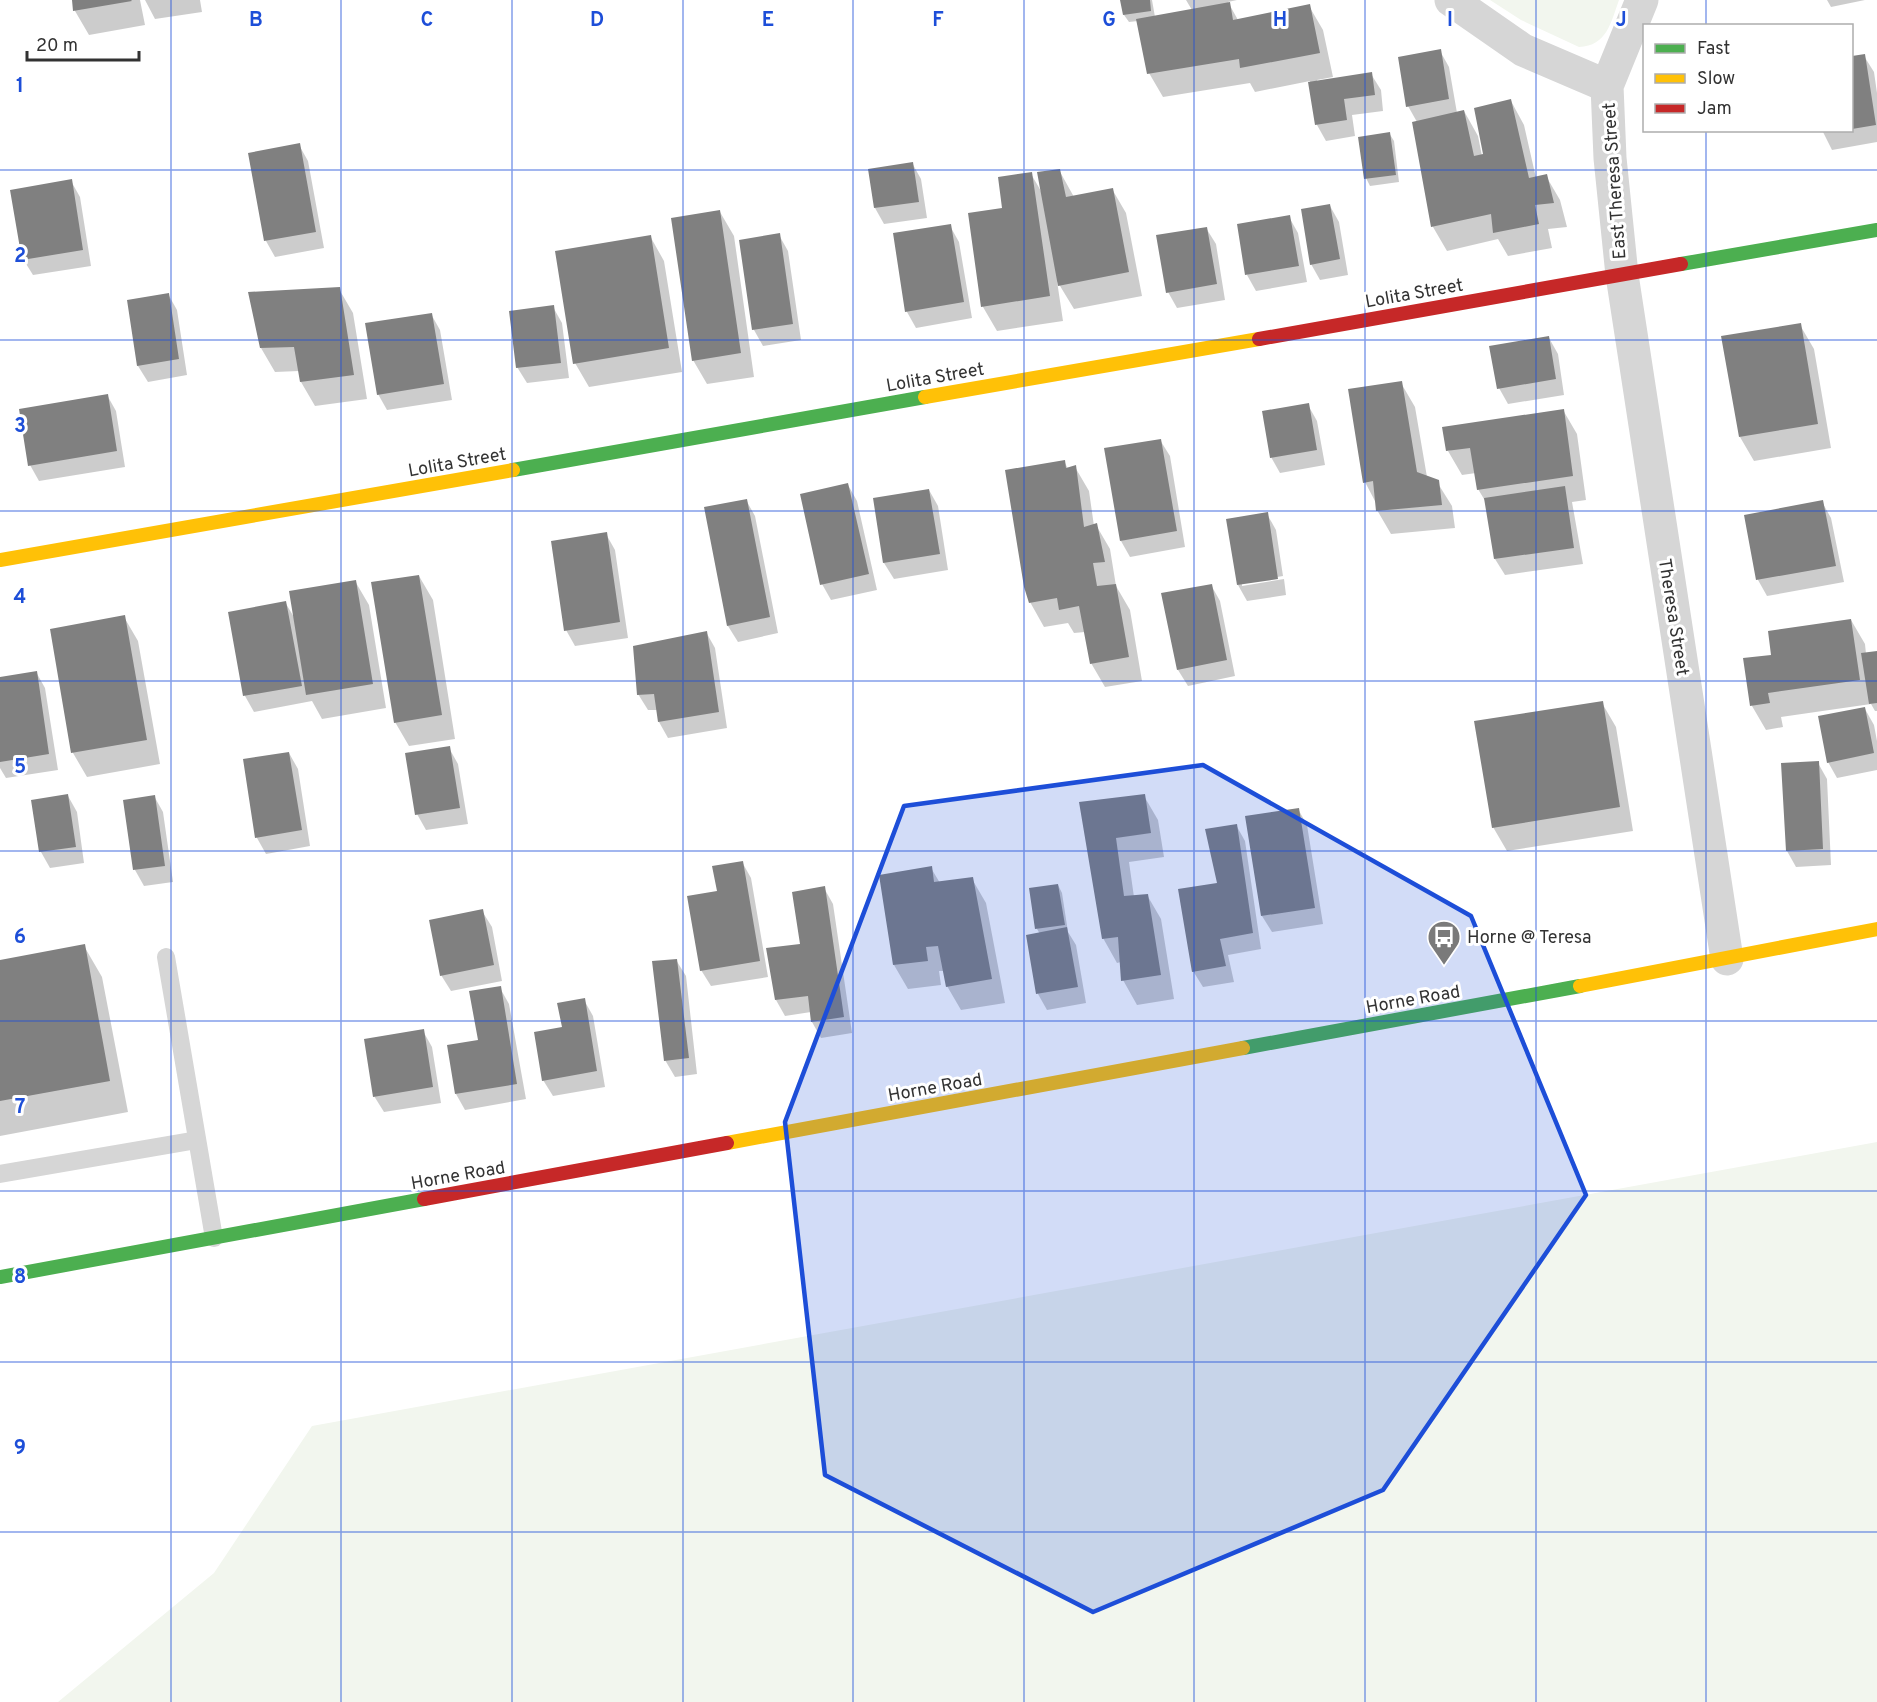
<svg xmlns="http://www.w3.org/2000/svg" width="1877" height="1702" font-family="Overpass,sans-serif">
<rect width="100%" height="100%" fill="#fff"/>
<!-- green -->
<path fill="#f2f6ee" d="M1490 0H1619C1611 22 1607 46 1579 47L1521 20Z
M1877 1142V1702H58L214 1573 312 1426Z"/>
<!-- shadow -->
<path fill="#0003" d="M73 0H140L145 25 89 35 75 11Z
M145 0H200L202 12 155 19Z
M1122 0H1152L1155 17 1192 10 1186 0H1237L1228 2 1238 20 1309 6 1323 30 1333 77 1317 80 1318 83 1371 74 1381 90 1383 111 1352 115 1355 136 1326 141 1317 125 1310 81 1255 92 1250 83 1163 97 1149 73 1138 21 1129 22 1124 15Z
M1827 0H1865L1831 7Z
M1440 51 1449 67 1457 113 1464 111 1478 136 1482 156H1485L1511 101 1524 125 1536 178 1546 176 1560 200 1567 227 1548 229 1552 248 1508 256 1498 239 1447 251 1433 227 1413 123 1417 122 1408 106Z
M1864 56 1874 72 1877 93V142L1832 150 1822 130H1852V58Z
M1389 133 1394 141 1399 182 1370 186 1366 178Z
M299 145 308 161 324 248 275 257 266 241 250 154Z
M912 163 921 179 927 218 884 224 875 208 870 170Z
M1059 170 1074 197 1112 189 1126 213 1142 296 1074 309 1057 281 1063 321 997 331 983 307 970 214 1004 210 1031 174 1041 191Z
M71 181 80 197 91 266 33 275 23 259Z
M1330 206 1339 222 1348 275 1320 280 1311 264Z
M720 212 734 236 754 377 707 384 693 360Z
M1289 217 1298 233 1307 282 1256 291 1247 275Z
M950 226 959 242 972 318 916 328 907 312 894 234Z
M1206 228 1216 244 1225 300 1177 308 1168 292Z
M779 235 788 251 801 340 763 346 754 330 741 241Z
M650 236 664 261 682 372 589 387 575 363Z
M339 289 353 313 367 399 315 406 301 382 299 371 275 372 261 348Z
M168 294 177 310 187 375 148 382 138 366 128 301Z
M553 307 562 323 569 378 527 383 517 367Z
M431 314 440 330 452 400 387 410 378 394Z
M1800 325 1814 349 1831 448 1754 461 1740 437Z
M1549 338 1558 354 1564 395 1508 404 1499 388Z
M1401 383 1415 407 1427 477 1437 482 1452 506 1455 528 1391 534 1377 510 1376 503 1365 482Z
M107 395 116 411 125 467 39 481 30 465Z
M1308 405 1317 421 1325 465 1280 473 1271 457Z
M1563 410 1577 434 1586 500 1572 502 1583 564 1505 575 1495 559 1487 504 1478 489 1476 473 1462 475 1448 451Z
M1160 440 1170 456 1185 547 1130 557 1121 541Z
M1064 461 1068 469 1075 467 1089 491 1094 526 1096 525 1110 549 1116 586 1130 610 1142 681 1105 687 1091 663 1085 632 1074 633 1068 623 1044 627 1030 602Z
M848 485 857 501 877 590 831 600 822 584Z
M929 490 938 506 948 570 894 579 884 563 874 499Z
M746 500 755 516 778 633 738 642 728 626Z
M1822 502 1831 518 1844 582 1767 596 1758 580 1746 516Z
M1267 514 1276 530 1283 576 1242 583V586L1284 579 1286 595 1247 601 1238 585Z
M606 534 615 550 628 638 575 646 566 630Z
M419 576 433 600 455 739 409 746 395 722Z
M355 581 369 605 386 708 322 719 312 701 254 712 245 696 230 613 285 602 295 619Z
M1211 585 1220 601 1235 676 1188 686 1178 670Z
M124 617 138 641 160 764 87 777 73 753 52 630Z
M1851 620 1865 644 1866 654 1877 652V711H1875L1871 704 1781 717 1783 727 1766 730 1752 706 1773 656Z
M706 632 715 648 727 728 668 738 659 722 658 710H648L638 694Z
M36 672 45 688 58 770 6 778 0 768V678Z
M1602 703 1616 727 1633 831 1507 851 1493 827Z
M1865 709 1874 725 1877 741V770L1837 778 1828 762Z
M449 748 458 764 468 824 426 830 417 814Z
M289 753 298 769 310 846 266 854 257 838 244 760Z
M1818 763 1827 779 1831 865 1796 867 1787 851Z
M68 796 77 812 84 863 50 868 41 852 33 801Z
M154 796 163 812 173 882 144 886 135 870 125 801Z
M1144 796 1158 820 1164 857 1129 862 1134 897 1147 895 1161 919 1174 999 1137 1005 1123 980 1121 962 1117 963 1103 938 1081 803Z
M1298 809 1307 825 1323 924 1272 932 1262 916Z
M1236 825 1245 841 1261 949 1228 955 1234 982 1203 987 1193 971Z
M742 862 751 878 768 977 711 986 701 970 719 892Z
M931 868 940 883 972 879 986 903 1005 1003 961 1010 947 986 944 971H939L941 985 908 989 894 965Z
M1058 885 1062 893 1068 932 1076 945 1086 1003 1047 1010 1038 994 1028 936 1040 934 1037 929Z
M824 888 833 904 852 1033 821 1038 812 1022 811 1012 785 1016 776 1000 802 945Z
M482 911 492 927 502 981 451 991 441 975Z
M84 946 102 977 128 1112 0 1136V961Z
M676 960 686 976 697 1074 675 1077 665 1060Z
M500 988 509 1004 526 1099 465 1110 456 1094Z
M584 1000 593 1016 605 1087 553 1096 543 1080Z
M423 1031 432 1047 441 1103 384 1112 374 1096Z"/>
<!-- building -->
<path fill="#808080" d="M72 0H131L132 1 73 11Z
M1120 0H1150L1151 11 1123 15Z
M1230 2 1233 20 1310 4 1320 53 1240 68 1239 59 1147 74 1136 19Z
M1441 49 1449 99 1406 107 1398 57Z
M1865 54 1876 125 1852 129V56Z
M1372 72 1375 95 1344 99 1347 120 1315 125 1308 82Z
M1511 99 1529 178 1547 174 1554 203 1535 205 1539 224 1493 233 1491 214 1431 227 1412 122 1464 110 1474 156 1483 154 1474 108Z
M1390 132 1396 175 1364 179 1358 137Z
M300 143 316 232 264 241 248 153Z
M913 162 919 202 874 208 868 169Z
M1060 169 1066 197 1113 188 1129 272 1058 286 1037 172Z
M1032 172 1050 296 981 307 968 213 1002 208 998 177Z
M72 179 83 250 22 260 10 190Z
M1330 204 1340 259 1310 265 1301 209Z
M720 210 741 353 692 361 671 218Z
M1290 215 1299 266 1245 275 1237 224Z
M951 224 964 302 905 312 893 233Z
M1207 227 1217 284 1166 293 1156 235Z
M780 233 793 324 752 330 739 240Z
M651 235 669 348 573 364 555 251Z
M340 287 354 375 300 382 294 347 260 348 248 292Z
M169 293 179 359 137 366 127 300Z
M554 305 561 363 516 368 509 311Z
M432 313 444 384 377 395 365 323Z
M1801 323 1818 424 1739 437 1721 336Z
M1549 336 1556 379 1497 389 1489 346Z
M1402 381 1417 472 1439 480 1442 505 1376 511 1373 481 1363 483 1348 389Z
M108 394 117 451 28 466 19 409Z
M1309 403 1317 450 1270 458 1262 411Z
M1564 409 1573 476 1477 490 1470 448 1446 451 1442 427Z
M1161 439 1177 531 1120 541 1104 448Z
M1065 460 1066 468 1076 465 1084 527 1097 523 1105 562 1093 563 1097 586 1116 584 1129 657 1090 664 1079 606 1059 610 1057 598 1029 603 1024 587 1005 470Z
M848 483 869 574 820 585 800 494Z
M1565 486 1574 548 1494 559 1484 498Z
M929 489 940 554 883 563 873 498Z
M747 499 770 617 727 626 704 507Z
M1823 500 1836 566 1756 580 1744 515Z
M1268 512 1278 579 1237 585 1226 519Z
M607 532 620 622 564 631 551 541Z
M419 575 442 715 394 723 371 582Z
M356 580 373 684 306 695 289 591Z
M1212 584 1227 660 1177 670 1161 593Z
M286 601 302 686 243 696 228 612Z
M125 615 147 740 71 753 50 629Z
M1851 619 1860 680 1768 693 1770 703 1750 706 1743 658 1771 655 1768 631Z
M707 631 719 712 658 722 654 694 637 695 633 646Z
M1877 651V703L1869 704 1861 653Z
M37 671 49 754 0 762V677Z
M1603 701 1620 807 1492 828 1474 721Z
M1865 707 1874 753 1827 763 1818 716Z
M450 746 460 808 415 815 405 753Z
M289 752 302 830 255 838 243 759Z
M1819 761 1823 849 1786 851 1781 763Z
M68 794 76 847 39 852 31 800Z
M1145 794 1151 833 1116 838 1124 896 1148 894 1161 975 1121 981 1118 937 1102 939 1079 802Z
M155 795 165 866 133 870 123 800Z
M1299 808 1315 908 1261 916 1245 816Z
M1237 824 1253 933 1220 939 1226 966 1192 972 1178 889 1217 883 1205 829Z
M743 861 760 961 700 971 687 896 717 891 712 866Z
M932 866 934 882 973 877 992 979 946 987 938 946 926 947 928 961 893 965 879 875Z
M1058 884 1065 925 1035 929 1029 888Z
M825 886 844 1017 811 1022 808 996 775 1000 766 948 800 944 792 892Z
M483 909 494 965 440 976 429 920Z
M1067 927 1078 987 1036 994 1026 935Z
M85 944 110 1081 0 1101V960Z
M677 959 689 1058 664 1061 652 961Z
M501 986 517 1084 455 1094 447 1045 478 1040 469 991Z
M585 998 597 1071 542 1081 534 1032 562 1027 557 1003Z
M424 1029 433 1087 373 1097 364 1039Z"/>
<g fill="none" stroke-linecap="round" stroke-linejoin="round">
<!-- lane -->
<path stroke="#d6d6d6" stroke-width="18" d="M166 957 214 1238
M0 1174 197 1140"/>
<!-- street -->
<path stroke="#d6d6d6" stroke-width="33" d="M1451 0 1523 50 1607 86
M1642 0 1607 86 1610 158 1622 275 1727 959"/>
<!-- fast -->
<path stroke="#4caf50" stroke-width="14" d="M1681 264 1877 230
M513 470 925 397
M1243 1048 1580 986
M0 1277 424 1199"/>
<!-- slow -->
<path stroke="#ffc107" stroke-width="14" d="M925 397 1259 339
M0 560 513 470
M1580 986 1877 929
M727 1143 1243 1048"/>
<!-- jam -->
<path stroke="#c62828" stroke-width="14" d="M1259 339 1681 264
M424 1199 727 1143"/>
</g>
<!-- marked area -->
<path fill="#1d4ed8" fill-opacity="0.2" stroke="#1d4ed8" stroke-width="4.5" stroke-linejoin="round" d="M1203 765 1471 916 1586 1195 1383 1490 1093 1612 825 1475 785 1122 904 806Z"/>
<!-- grid -->
<path fill="none" stroke="#1d4ed8" stroke-width="1.5" stroke-opacity="0.55" d="M171 0V1702M341 0V1702M512 0V1702M683 0V1702M853 0V1702M1024 0V1702M1194 0V1702M1365 0V1702M1536 0V1702M1706 0V26M1706 130V1702M0 170H1877M0 340H1877M0 511H1877M0 681H1877M0 851H1877M0 1021H1877M0 1191H1877M0 1362H1877M0 1532H1877"/>
<!-- icons -->
<defs>
<g id="bus-pin" transform="scale(1.725)"><path d="M0 17L-7.5 6A9.5 9.5 0 1 1 7.5 6Z" fill="#7a7a7a" stroke="#fff"/><path d="M-5-6H5V4H4V6H2V4H-2V6H-4V4H-5ZM-3.5-4V0h7V-4ZM-3.5 1.2v1.5H-2V1.2ZM2 1.2v1.5H3.5V1.2Z" fill="#fff"/></g>
</defs>
<g fill-rule="evenodd">
<use href="#bus-pin" x="1444" y="937"/>
</g>
<g text-anchor="middle" stroke-width="6" stroke-linejoin="round" paint-order="stroke">
<!-- street labels -->
<g font-size="18" fill="#323232" stroke="#fff">
<text transform="translate(1614 181) rotate(-94)" y="6">East Theresa Street</text>
<text transform="translate(1414 293) rotate(-10)" y="6">Lolita Street</text>
<text transform="translate(935 377) rotate(-10)" y="6">Lolita Street</text>
<text transform="translate(457 462) rotate(-10)" y="6">Lolita Street</text>
<text transform="translate(1674 617) rotate(81)" y="6">Theresa Street</text>
<text transform="translate(1413 999) rotate(-10)" y="6">Horne Road</text>
<text transform="translate(935 1087) rotate(-10)" y="6">Horne Road</text>
<text transform="translate(458 1175) rotate(-10)" y="6">Horne Road</text>
</g>
<!-- poi labels -->
<g font-size="18" fill="#323232" stroke="#fff" text-anchor="start">
<text x="1467" y="943">Horne @ Teresa</text>
</g>
</g>
<g font-size="20" text-anchor="middle" font-weight="bold" fill="#1d4ed8" stroke="#fff" stroke-width="6" stroke-linejoin="round" paint-order="stroke">
<text x="256" y="26">B</text>
<text x="427" y="26">C</text>
<text x="597" y="26">D</text>
<text x="768" y="26">E</text>
<text x="938" y="26">F</text>
<text x="1109" y="26">G</text>
<text x="1280" y="26">H</text>
<text x="1450" y="26">I</text>
<text x="1621" y="26">J</text>
<text x="20" y="92">1</text>
<text x="20" y="262">2</text>
<text x="20" y="432">3</text>
<text x="20" y="603">4</text>
<text x="20" y="773">5</text>
<text x="20" y="943">6</text>
<text x="20" y="1113">7</text>
<text x="20" y="1283">8</text>
<text x="20" y="1454">9</text>
</g>
<!-- legend -->
<rect x="1643" y="24" width="210" height="108" fill="#ffffff" stroke="#adadad" stroke-width="1.5"/>
<rect x="1655" y="44" width="30" height="9" fill="#4caf50" stroke="#adadad" stroke-width="1.5"/>
<text x="1697" y="54" font-size="18" fill="#323232">Fast</text>
<rect x="1655" y="74" width="30" height="9" fill="#ffc107" stroke="#adadad" stroke-width="1.5"/>
<text x="1697" y="84" font-size="18" fill="#323232">Slow</text>
<rect x="1655" y="104" width="30" height="9" fill="#c62828" stroke="#adadad" stroke-width="1.5"/>
<text x="1697" y="114" font-size="18" fill="#323232">Jam</text>
<!-- scale -->
<path d="M27 51v9h112v-9" fill="none" stroke="#323232" stroke-width="3"/>
<text x="36" y="51" font-size="18" fill="#323232" stroke="#ffffff" stroke-width="4.5" paint-order="stroke">20 m</text>
</svg>
